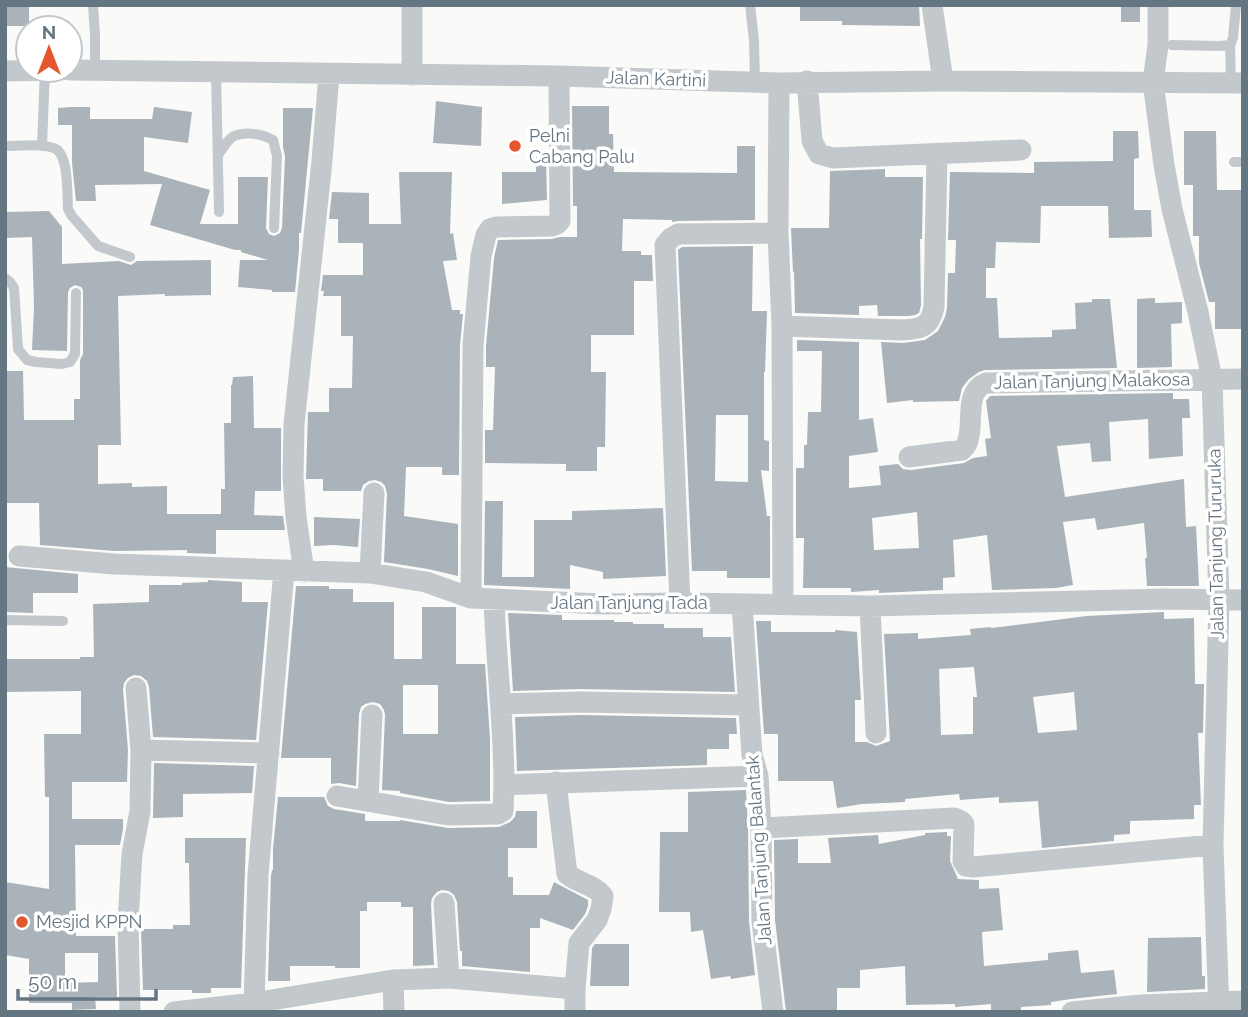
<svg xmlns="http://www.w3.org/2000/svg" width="1248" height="1017" font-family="Raleway,sans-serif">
<rect width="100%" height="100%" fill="#fafaf8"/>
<!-- building -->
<path fill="#aab3b9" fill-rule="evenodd" d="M5 5H29V26H5Z
M800 5H919L920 26 842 25V21H800Z
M1121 5H1140V22H1121Z
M436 101 482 107 481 146 433 143Z
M572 106H609V134H613L614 172 737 173V146H755V220L678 221 672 222V220L623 219 622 251H641V255H652L653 281H634V335H591V372H606L605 447H597V471H566V464L485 463V430H493L495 367H486V346L494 258 498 240 552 239 560 237H577V206H573Z
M72 107H90V119H152L154 107 192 112 188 143 144 137V171L210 190 200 224H238V177H268L266 228 269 234 274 236 280 233 282 228 285 156 283 147V108H313L301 233H299V250L295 292H272V290L238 287 240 260H268L241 252V250H235L150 225 162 184 95 185 96 201H76L72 163V125H58V108Z
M1113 131H1138L1139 158 1134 159V210H1151L1152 237 1109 238 1108 206H1041L1040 243 996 242 995 268H986V298H997L999 338 1052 337V330L1076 329 1075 303 1092 302V299H1110L1117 368 985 370 979 372 969 379 962 388 959 401 913 402V400L887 403 881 342 903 343 925 340 938 331 945 317 947 308 948 273H955L956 240H948L950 172 1034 173V162L1113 161Z
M1184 131H1216L1217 190H1243V329H1215V302H1209L1199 263V236H1193V185H1184Z
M536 157 546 158 547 200 502 204V172H536Z
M885 169V177H923L922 239H920L921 305 919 313 915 315 908 316H878L877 305 859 306V315L795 313 794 272H793L791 228H829L830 171Z
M399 172H452L450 234 453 233 457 260 443 261 452 310H460V314H463L460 345 459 475H442V467H406L404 516 458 524V576L428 569 384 562 387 494 385 486 381 482 375 480 369 481 363 485 361 491H323V479H306L308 412H329V388H352L353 336H341V296H323L324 291H321L323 275H363V243H338V219H329L332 192 369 193V224H401Z
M49 211 62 227V264L119 261 131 265 137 261 211 260V295L165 296V294L118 296 121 445H98V484L132 483V487L167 486V514H221V489H225L224 423H231V385H232L233 377 253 376 254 428H281V491H255L254 515 283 516 285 530H216V554L187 553V550L115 551 40 545 39 503H5V371H23L24 420H74V399H80V360L83 354V290L81 287 75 285 70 288 68 292 67 351 32 350 34 307 32 237 5 238V212Z
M753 246 752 311H767L765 372H764V440L769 441V471L761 470 767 516H770V578H727V571H692L678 250 682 247ZM716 415H748V482L715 481Z
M1155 298V303L1182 302V323L1171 324 1172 367 1137 368V299Z
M797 340 859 342V420L873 418 878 452 849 456V488L881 485 879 466 898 464 903 469 911 470 964 463 973 458 987 456 985 439 991 438 986 401 990 396 1173 393V399H1189L1190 418H1182L1183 456 1149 459 1148 419 1109 422 1111 461 1092 462 1090 443 1057 446 1065 497 1184 479 1186 527 1196 526 1199 586H1147L1145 558H1147L1144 523 1097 530 1095 518 1063 522 1073 585 1056 588 992 590 987 535 953 540 955 577 943 578V590L879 593V590L851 592V588H803L804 538H796V468H804V445H807L808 412H821L822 351H797ZM917 512 919 548 874 550 872 518Z
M485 501H503L502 577H534V520H572V511L663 508 666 576 603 579V572L570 565V589L484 585Z
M314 517 360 519 358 547 333 545 314 546Z
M5 567 78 574V593H33V613L5 612Z
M208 580 242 582V602H268L256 740 153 737 149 687 147 681 141 676 134 675 128 678 124 683 123 689 128 750 127 782H72V819H123V829L120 845H75L76 936H115L117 997H95L96 1009 72 1010V1003H29V959L5 955V882L49 889V797H45L44 734H81V691L5 692V659H80V657H94L93 604 149 602V585H182V583L208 582ZM65 953H98V982L65 983Z
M296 586H329V589H353V602H394V659H422V607H456V664H485L490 739V801L449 802 400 793V791L382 790 385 715 384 710 380 704 373 702 365 704 361 707 359 714 356 786 339 783 331 784V758H281ZM403 685H438V734H403Z
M1164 612V619L1194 618 1195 684H1204L1203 733H1198L1201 805H1194V819L1130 821V834L1114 835V841L1042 848 1038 801 999 803V797L960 800 959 794 905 799V802L862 804 837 808 833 781H778V734H764L756 621H771V632H835V630L857 632 861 700H855V742H867L876 746 890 741 884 634 918 633V639L971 635 970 629 991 627V628L1087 616ZM974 667 977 697H973V734L941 735 939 669ZM1074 692 1077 730 1038 733 1033 697Z
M508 613 562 615V620H614V622H633V624H664V628H703V637H731L735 692 580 689 513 691Z
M580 715 736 718 737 734H729V749H707V765L517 771 515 717Z
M154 763 254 766 252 793 183 794V817L153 818Z
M746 790 748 828 749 921 755 975 731 979 730 976 711 979 703 930 691 932 690 912H659L660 832H688V792Z
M278 797H324L328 806 334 809 365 814V821H400V820L448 828 499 827 510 822 515 817 516 811H537V848H508V877H513V895H549L554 882 588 900V906L585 914 573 930 540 918V928H530V972L462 966V951H460L457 902 454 895 449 891 442 890 437 892 432 898 431 904 434 965 413 966V907H401V902H367V911H360V968H335V966H290V981H268L271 876 272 870H273V849Z
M947 832V836H951L950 861 958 879 979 880V889L999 888 1003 930 982 932 984 966 1048 960V953L1078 950 1081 973 1114 970 1117 994 1071 999 1051 1002V1005L1021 1007V1010L1000 1012H991V1004L955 1007V1004L906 1005 905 966 860 970V988H837V1012H786L775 920 774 840 798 839V863H831L828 838 878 835 879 844 925 835V833Z
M185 838H246L241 988H211V993H192V990H143L141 929H173V925H190L189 863H185Z
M1201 937 1202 976H1205V989L1147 992 1148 938Z
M595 944H629V986H590L592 948Z"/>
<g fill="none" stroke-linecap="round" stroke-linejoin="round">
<!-- service -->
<path stroke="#c3c8cc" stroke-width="10" d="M93 5 95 35V69
M750 5 754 40 755 82
M1172 45 1220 46 1230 45 1233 38 1236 5
M1230 45 1231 83
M216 73 219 212
M5 146C18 146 46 143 56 149 69 157 67 195 68 209L72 216 98 246 130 257
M42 146 45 70
M219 154C223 148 228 139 234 136 246 131 263 134 273 140L277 156 274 228
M1234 162H1243
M5 278 10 282 14 288 18 349 27 360 36 362 62 364 70 362 75 354 76 293
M5 620 63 621"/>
<!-- minor -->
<path stroke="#c3c8cc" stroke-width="21" d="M932 5 943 81
M1158 5V45L1153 82 1164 165 1172 209 1198 312 1212 379 1219 600 1213 845 1219 1012
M70 70 559 76 779 83 943 81 1243 83
M5 71 61 70
M412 75V5
M807 81 812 141 819 154 833 158 1021 150
M779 83 778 233 782 326 783 605
M782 326 902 330C922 329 930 327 934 307L937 154
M909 457 962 450C964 448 968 443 968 440 974 422 964 391 986 383L1243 379
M19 556 114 564 370 573 426 582 471 598 602 604 680 603 870 606 1165 599 1243 600
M304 572 296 517 293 476 294 424 322 161 329 74
M370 573 374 493
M471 598 473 345 481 256 486 235 490 229 496 227 552 226 557 224 560 221 559 76
M494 600C496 661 504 723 504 785
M680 603 665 245 671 238 678 234 778 233
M742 604 752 755 758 776 761 828 762 921 773 1012
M870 606 876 733
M501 704 580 702 748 705
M141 750 269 753
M556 782 567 874C578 883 595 885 603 896L601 909 597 920 579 943 575 989
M337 796 448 815 498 814 503 811 504 785 758 776
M368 801 372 715
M761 828 954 818 961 821 964 824 963 861 966 866 973 867 1213 845
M444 903 449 978
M393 980 394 1012
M254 1003 258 875 284 570
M130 1012 128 922 132 854 140 811 141 750 136 688
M174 1012 254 1003 393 980 449 978 575 989V1012
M1072 1012 1141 1005 1243 1001"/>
</g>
<!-- markers -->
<g fill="#e4572e" stroke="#fff" stroke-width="2.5">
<circle cx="515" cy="146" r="7"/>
<circle cx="22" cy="922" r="7"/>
</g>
<g text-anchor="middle" stroke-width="7" stroke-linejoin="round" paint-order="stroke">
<!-- street labels -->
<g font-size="18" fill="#657683" stroke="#fff">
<text transform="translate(656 79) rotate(2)" y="6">Jalan Kartini</text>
<text transform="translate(1092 381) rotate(-1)" y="6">Jalan Tanjung Malakosa</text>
<text transform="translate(1216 544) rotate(-91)" y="6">Jalan Tanjung Tururuka</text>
<text x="629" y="609">Jalan Tanjung Tada</text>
<text transform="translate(759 850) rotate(-94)" y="6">Jalan Tanjung Balantak</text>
</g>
<!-- poi labels -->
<g font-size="18" fill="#657683" stroke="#fff" text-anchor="start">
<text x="529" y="142">Pelni<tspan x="529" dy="21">Cabang Palu</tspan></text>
<text x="36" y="928">Mesjid KPPN</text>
</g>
</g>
<!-- border -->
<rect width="1248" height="1017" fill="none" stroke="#657683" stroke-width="14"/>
<!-- north arrow -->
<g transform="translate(49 49)"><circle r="33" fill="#ffffff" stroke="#c1c8cd" stroke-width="2"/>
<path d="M0-5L12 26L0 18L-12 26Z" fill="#e4572e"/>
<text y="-10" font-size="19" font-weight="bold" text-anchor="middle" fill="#657683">N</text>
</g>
<!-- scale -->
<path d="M18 989v10h138v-10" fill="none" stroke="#657683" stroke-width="3.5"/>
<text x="28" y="989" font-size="21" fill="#657683" stroke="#ffffff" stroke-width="5" paint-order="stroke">50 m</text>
</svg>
